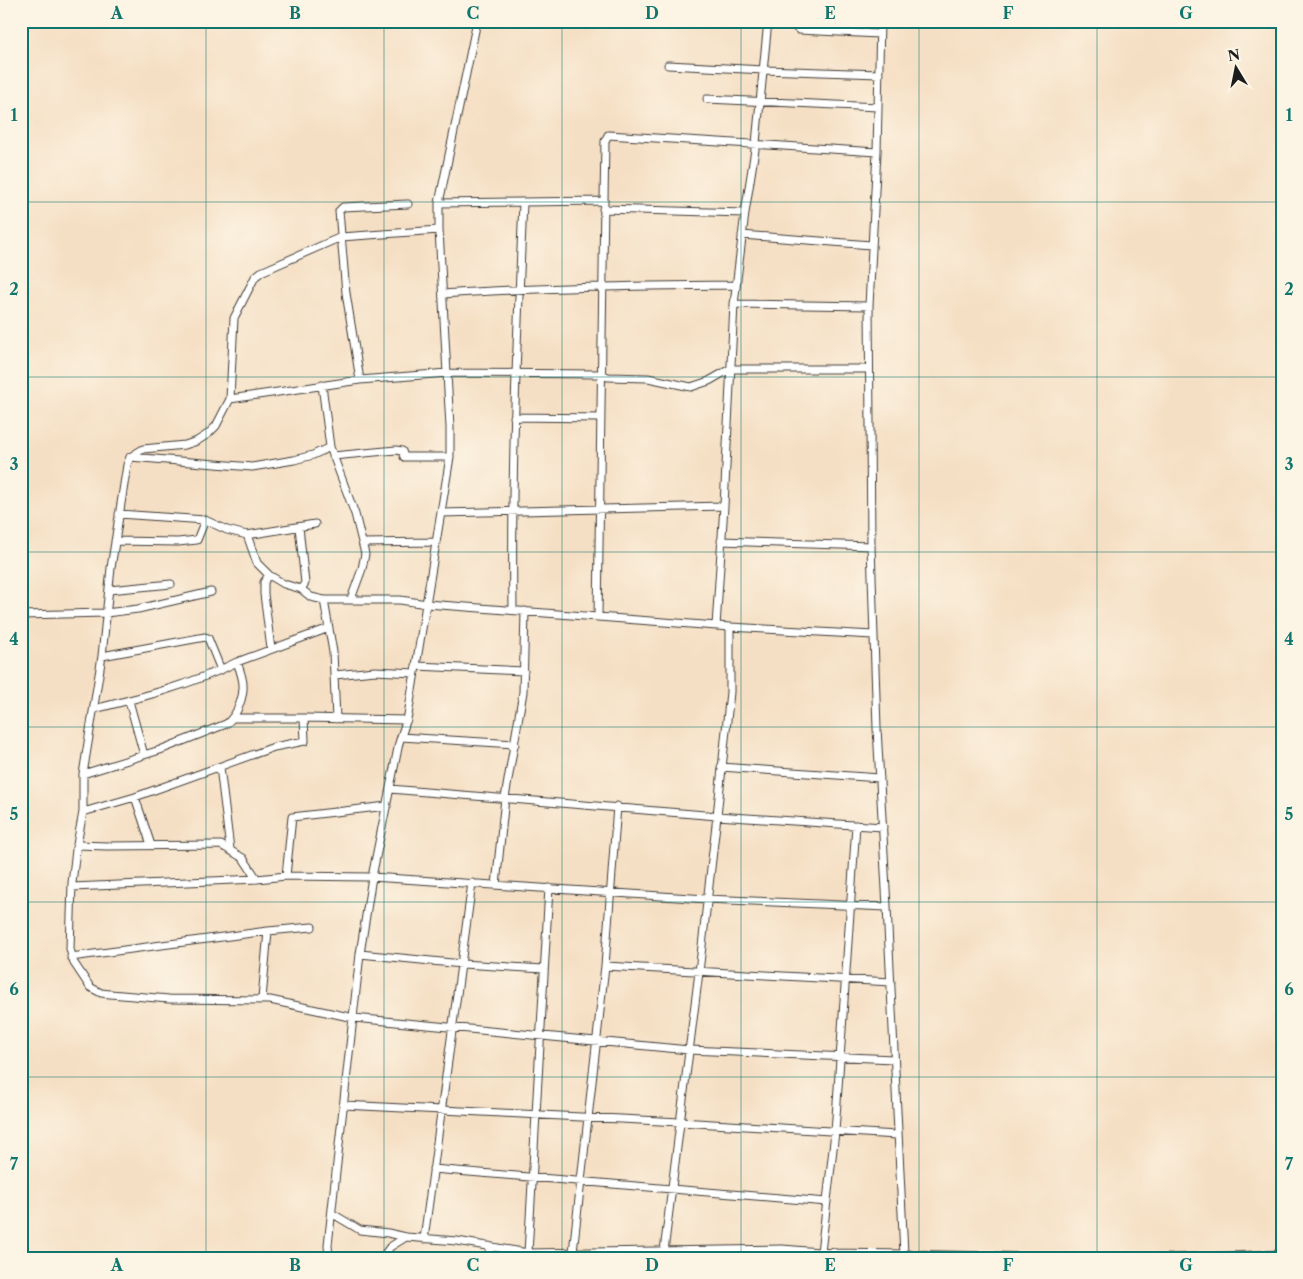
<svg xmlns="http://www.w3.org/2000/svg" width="1303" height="1279" font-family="'Libre Caslon Text',serif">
<rect width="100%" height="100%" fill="#fcf5e5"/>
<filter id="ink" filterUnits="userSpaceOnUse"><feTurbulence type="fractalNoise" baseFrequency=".02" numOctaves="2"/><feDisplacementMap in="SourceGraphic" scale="10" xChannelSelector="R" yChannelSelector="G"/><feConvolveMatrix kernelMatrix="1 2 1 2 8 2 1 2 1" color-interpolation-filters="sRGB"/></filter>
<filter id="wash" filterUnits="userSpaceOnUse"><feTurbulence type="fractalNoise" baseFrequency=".0096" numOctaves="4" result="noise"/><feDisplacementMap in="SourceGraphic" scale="20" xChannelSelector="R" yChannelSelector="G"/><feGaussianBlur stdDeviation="1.12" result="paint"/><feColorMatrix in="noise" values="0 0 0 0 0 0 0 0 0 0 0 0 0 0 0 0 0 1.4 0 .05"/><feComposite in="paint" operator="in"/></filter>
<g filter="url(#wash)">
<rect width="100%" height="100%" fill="#f5dfc4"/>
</g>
<g filter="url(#ink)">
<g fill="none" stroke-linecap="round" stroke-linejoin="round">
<!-- street casing -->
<g stroke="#3d3935" stroke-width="9">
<path id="street" d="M795 21V27L799 30 879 34
M668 65 764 70 879 74
M707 99 878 107
M604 201 605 141 608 135 877 152
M439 203 604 201 598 616
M603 209 745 213
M742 235 871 245
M443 294C541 287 638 286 736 285
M734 304 869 306
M869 369H730L709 381 691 387 648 378 608 377 601 374 447 373 360 380 230 399 216 426 208 434 197 441 185 445 143 449 130 457 127 465 111 568 102 656 83 774V812L76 850 72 883 70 949 74 963 90 987 101 993 110 994 169 999 270 1000 354 1018 689 1050 894 1059
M360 380 346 293 339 211 343 207 408 204
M322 385 330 447 355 514 365 554 362 569 351 599
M230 399 234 318 255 277 261 272 341 237 439 230
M514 417 601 418
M333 456 396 450 402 451 404 457H450
M130 457 252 467 294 460 313 455 330 447
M724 506 734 304 745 213 756 143 768 21
M441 513 724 506 716 626
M119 514 205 520 227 530 247 535 257 563 269 575 284 584 301 589 311 597 324 600H400L427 604 730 627 873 635
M299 527 305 583 301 589
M247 535 315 524
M115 541 178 542 197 540 205 520
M721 541 871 546
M363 543 435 542
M269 575 264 582V594L271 649
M109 590 171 584
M324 600 333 652 336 719
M513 610C511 473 517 339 523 203
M21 615 106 613 138 609 211 592
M102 656 205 637 208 638 221 670
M237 662 329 628
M417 666 524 671
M335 675 375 671 415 673
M129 701 144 755
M234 718H304
M401 737 515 744
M220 767 230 849
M721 767 880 778
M83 774 160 750 226 724C238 715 246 693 242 678 241 673 239 668 237 662 191 685 143 697 94 709
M390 789 717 816 883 827
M135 797 151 845
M83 812 135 797 274 747 305 741 304 718 407 720
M77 845 107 846 221 845 243 858 257 879
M286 876 292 817 387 806
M496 885 505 798 523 692 525 611
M72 887 257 879 286 876 372 877 706 899 887 907
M360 954 462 964 544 969
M71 957 268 931 312 927
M605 966 891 982
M262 999 268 931
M343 1105 680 1122 897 1135
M433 1169 827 1202
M333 1214 360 1230 388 1233 406 1237 457 1241 528 1253 782 1249 832 1253 904 1254 887 907 877 728 871 546 869 306 877 152 880 21
M424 1239 472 883
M489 1246 490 1258
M664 1251 699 972 717 816 730 692V627
M573 1252 605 966 617 806
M821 1252 835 1132 856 825
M528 1253 549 888
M904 1254 1077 1258
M329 1258 328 1245 360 954 372 877 399 743 408 715 450 457V427L439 230V203L477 21
M382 1258 390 1247 406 1237
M1169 1258 1282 1254"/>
</g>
<!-- secondary casing -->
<g stroke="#3d3935" stroke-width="12">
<path id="secondary" d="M832 1258V1253"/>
</g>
<!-- street -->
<use href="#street" stroke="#fff" stroke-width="7"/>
<!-- secondary -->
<use href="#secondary" stroke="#fff" stroke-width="10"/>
</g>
</g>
<!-- grid -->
<path fill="none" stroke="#0f766e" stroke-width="1" stroke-opacity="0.55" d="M206 21V1258M384 21V1258M562 21V1258M741 21V1258M919 21V1258M1097 21V1258M21 202H1282M21 377H1282M21 552H1282M21 727H1282M21 902H1282M21 1077H1282"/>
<!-- margin -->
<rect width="1303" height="1279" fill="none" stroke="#fcf5e5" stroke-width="55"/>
<!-- north arrow -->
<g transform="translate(1236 68) rotate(350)" stroke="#fcf5e5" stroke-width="4" paint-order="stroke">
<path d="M0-4L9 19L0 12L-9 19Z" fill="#1c1c1c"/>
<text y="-8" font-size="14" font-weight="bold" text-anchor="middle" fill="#1c1c1c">N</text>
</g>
<rect x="28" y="28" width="1248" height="1224" fill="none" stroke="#0f766e" stroke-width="2"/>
<g font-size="16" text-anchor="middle" font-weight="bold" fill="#0f766e">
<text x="117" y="19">A</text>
<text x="295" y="19">B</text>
<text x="473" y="19">C</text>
<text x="652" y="19">D</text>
<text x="830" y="19">E</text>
<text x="1008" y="19">F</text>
<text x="1186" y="19">G</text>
<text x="14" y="121">1</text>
<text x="1289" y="121">1</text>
<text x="14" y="295">2</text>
<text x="1289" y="295">2</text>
<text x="14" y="470">3</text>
<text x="1289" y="470">3</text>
<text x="14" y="645">4</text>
<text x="1289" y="645">4</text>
<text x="14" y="820">5</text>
<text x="1289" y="820">5</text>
<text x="14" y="995">6</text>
<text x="1289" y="995">6</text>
<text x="14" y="1170">7</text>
<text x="1289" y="1170">7</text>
<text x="117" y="1271">A</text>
<text x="295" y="1271">B</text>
<text x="473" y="1271">C</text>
<text x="652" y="1271">D</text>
<text x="830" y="1271">E</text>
<text x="1008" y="1271">F</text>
<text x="1186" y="1271">G</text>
</g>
</svg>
